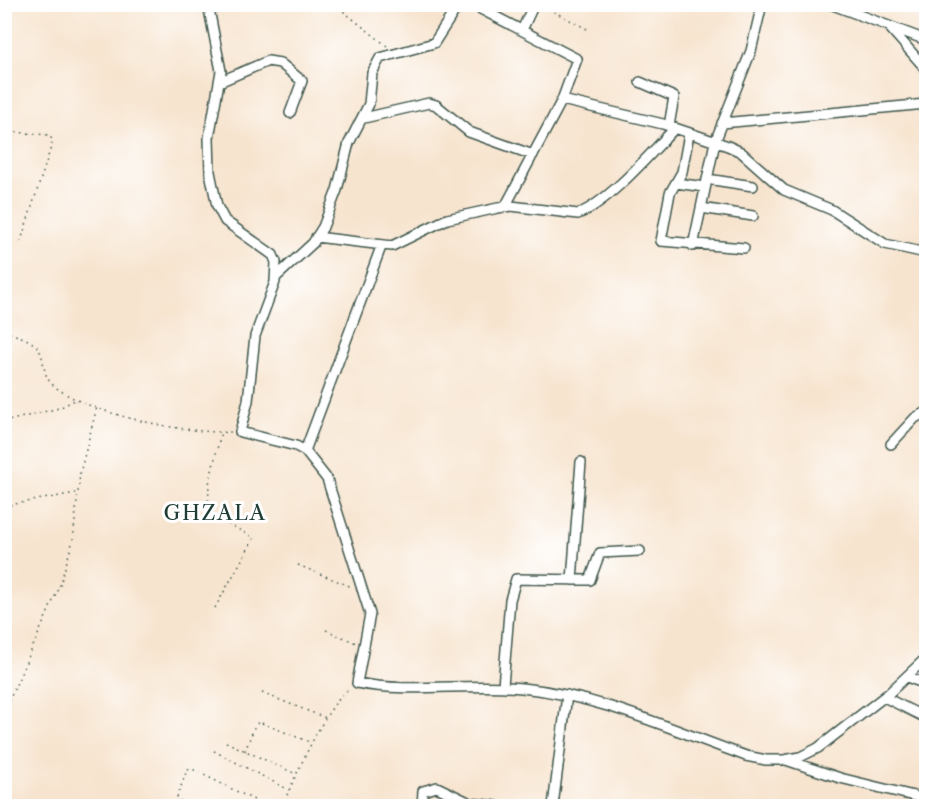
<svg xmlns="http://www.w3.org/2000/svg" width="931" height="811" font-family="'Libre Caslon Text',serif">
<rect width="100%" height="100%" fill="#fff"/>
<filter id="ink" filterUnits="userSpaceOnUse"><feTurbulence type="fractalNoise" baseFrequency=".0167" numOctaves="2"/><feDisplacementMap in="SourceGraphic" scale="12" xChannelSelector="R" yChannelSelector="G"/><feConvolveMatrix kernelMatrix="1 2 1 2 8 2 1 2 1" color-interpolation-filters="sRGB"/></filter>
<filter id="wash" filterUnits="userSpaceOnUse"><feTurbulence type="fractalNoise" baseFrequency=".008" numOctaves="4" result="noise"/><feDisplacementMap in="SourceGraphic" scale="24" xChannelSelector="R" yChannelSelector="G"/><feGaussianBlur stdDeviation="1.35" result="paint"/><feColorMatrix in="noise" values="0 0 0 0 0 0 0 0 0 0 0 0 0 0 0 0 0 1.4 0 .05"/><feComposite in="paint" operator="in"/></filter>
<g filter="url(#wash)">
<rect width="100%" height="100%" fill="#f7e4cf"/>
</g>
<g filter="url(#ink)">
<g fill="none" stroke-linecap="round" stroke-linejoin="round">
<!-- street casing -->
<g stroke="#3f564b" stroke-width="12">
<path id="street" d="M208 4 221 71 209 138 210 172 217 206 225 221 273 255 276 262 275 282 255 336 248 401 240 432 296 446 305 451 327 479 370 614 357 683C412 694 467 682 522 688 601 696 672 730 746 756L766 760H784L800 757 818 748 889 693 926 658
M471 4 577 59 562 100 663 124 728 146 741 152 784 190 832 210 885 244 926 253
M830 4 926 40
M891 29 926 69
M522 30 534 4
M219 82 268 61 280 63 302 81 290 113
M640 82 674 97 669 126
M364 118 429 103 436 105 469 132 533 155
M722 123 926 104
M689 134 682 172 670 193 661 241 744 248
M707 179 753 186
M676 183 705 187
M505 207 562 100
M701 208 753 216
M316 237 392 246 447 219 498 208 511 206 578 214C609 202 651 153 675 128
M693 246 715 142 751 51 762 4
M275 278 313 243 323 227 337 190 349 143 369 104 372 73 380 58 434 43 459 4
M891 444 915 418 926 412
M305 451 381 247
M572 580 581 462
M907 677 926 684
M503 686 510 600 516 579 590 580 600 553 640 551
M884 697 926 718
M786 760 840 778 926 799
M422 806 423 791 437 787 470 803 496 806
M553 806 567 695"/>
</g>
<!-- path -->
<path stroke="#3f564b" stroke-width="1.5" stroke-dasharray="1.5 4.5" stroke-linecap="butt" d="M334 4 387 46
M543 6 587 29
M4 131 47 135 51 137 52 144 20 244
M4 331C14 335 25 337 34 344 47 354 40 373 52 384 84 414 188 434 231 432
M4 422 59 408 77 399
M4 506 76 493
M298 565 352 587
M215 608 254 538 210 514 208 511 209 484 221 432
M326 630 356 643
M262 693 326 718
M4 712 60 585 73 540 80 473 97 407
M226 742 296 774
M214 751 289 790
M245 751 255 725 259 722 312 743
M192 806 178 800 177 797 187 770 192 769 266 806
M282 806C295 778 325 706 349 689"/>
<!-- street -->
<use href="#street" stroke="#fff" stroke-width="9"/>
</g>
</g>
<g text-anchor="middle" stroke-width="6" stroke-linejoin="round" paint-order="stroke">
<!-- quarter labels -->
<g font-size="21" letter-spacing="1.5" fill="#1f3d34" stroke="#fff">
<text x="215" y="520">GHZALA</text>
</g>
</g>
<!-- margin -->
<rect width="931" height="811" fill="none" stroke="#fff" stroke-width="24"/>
</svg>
